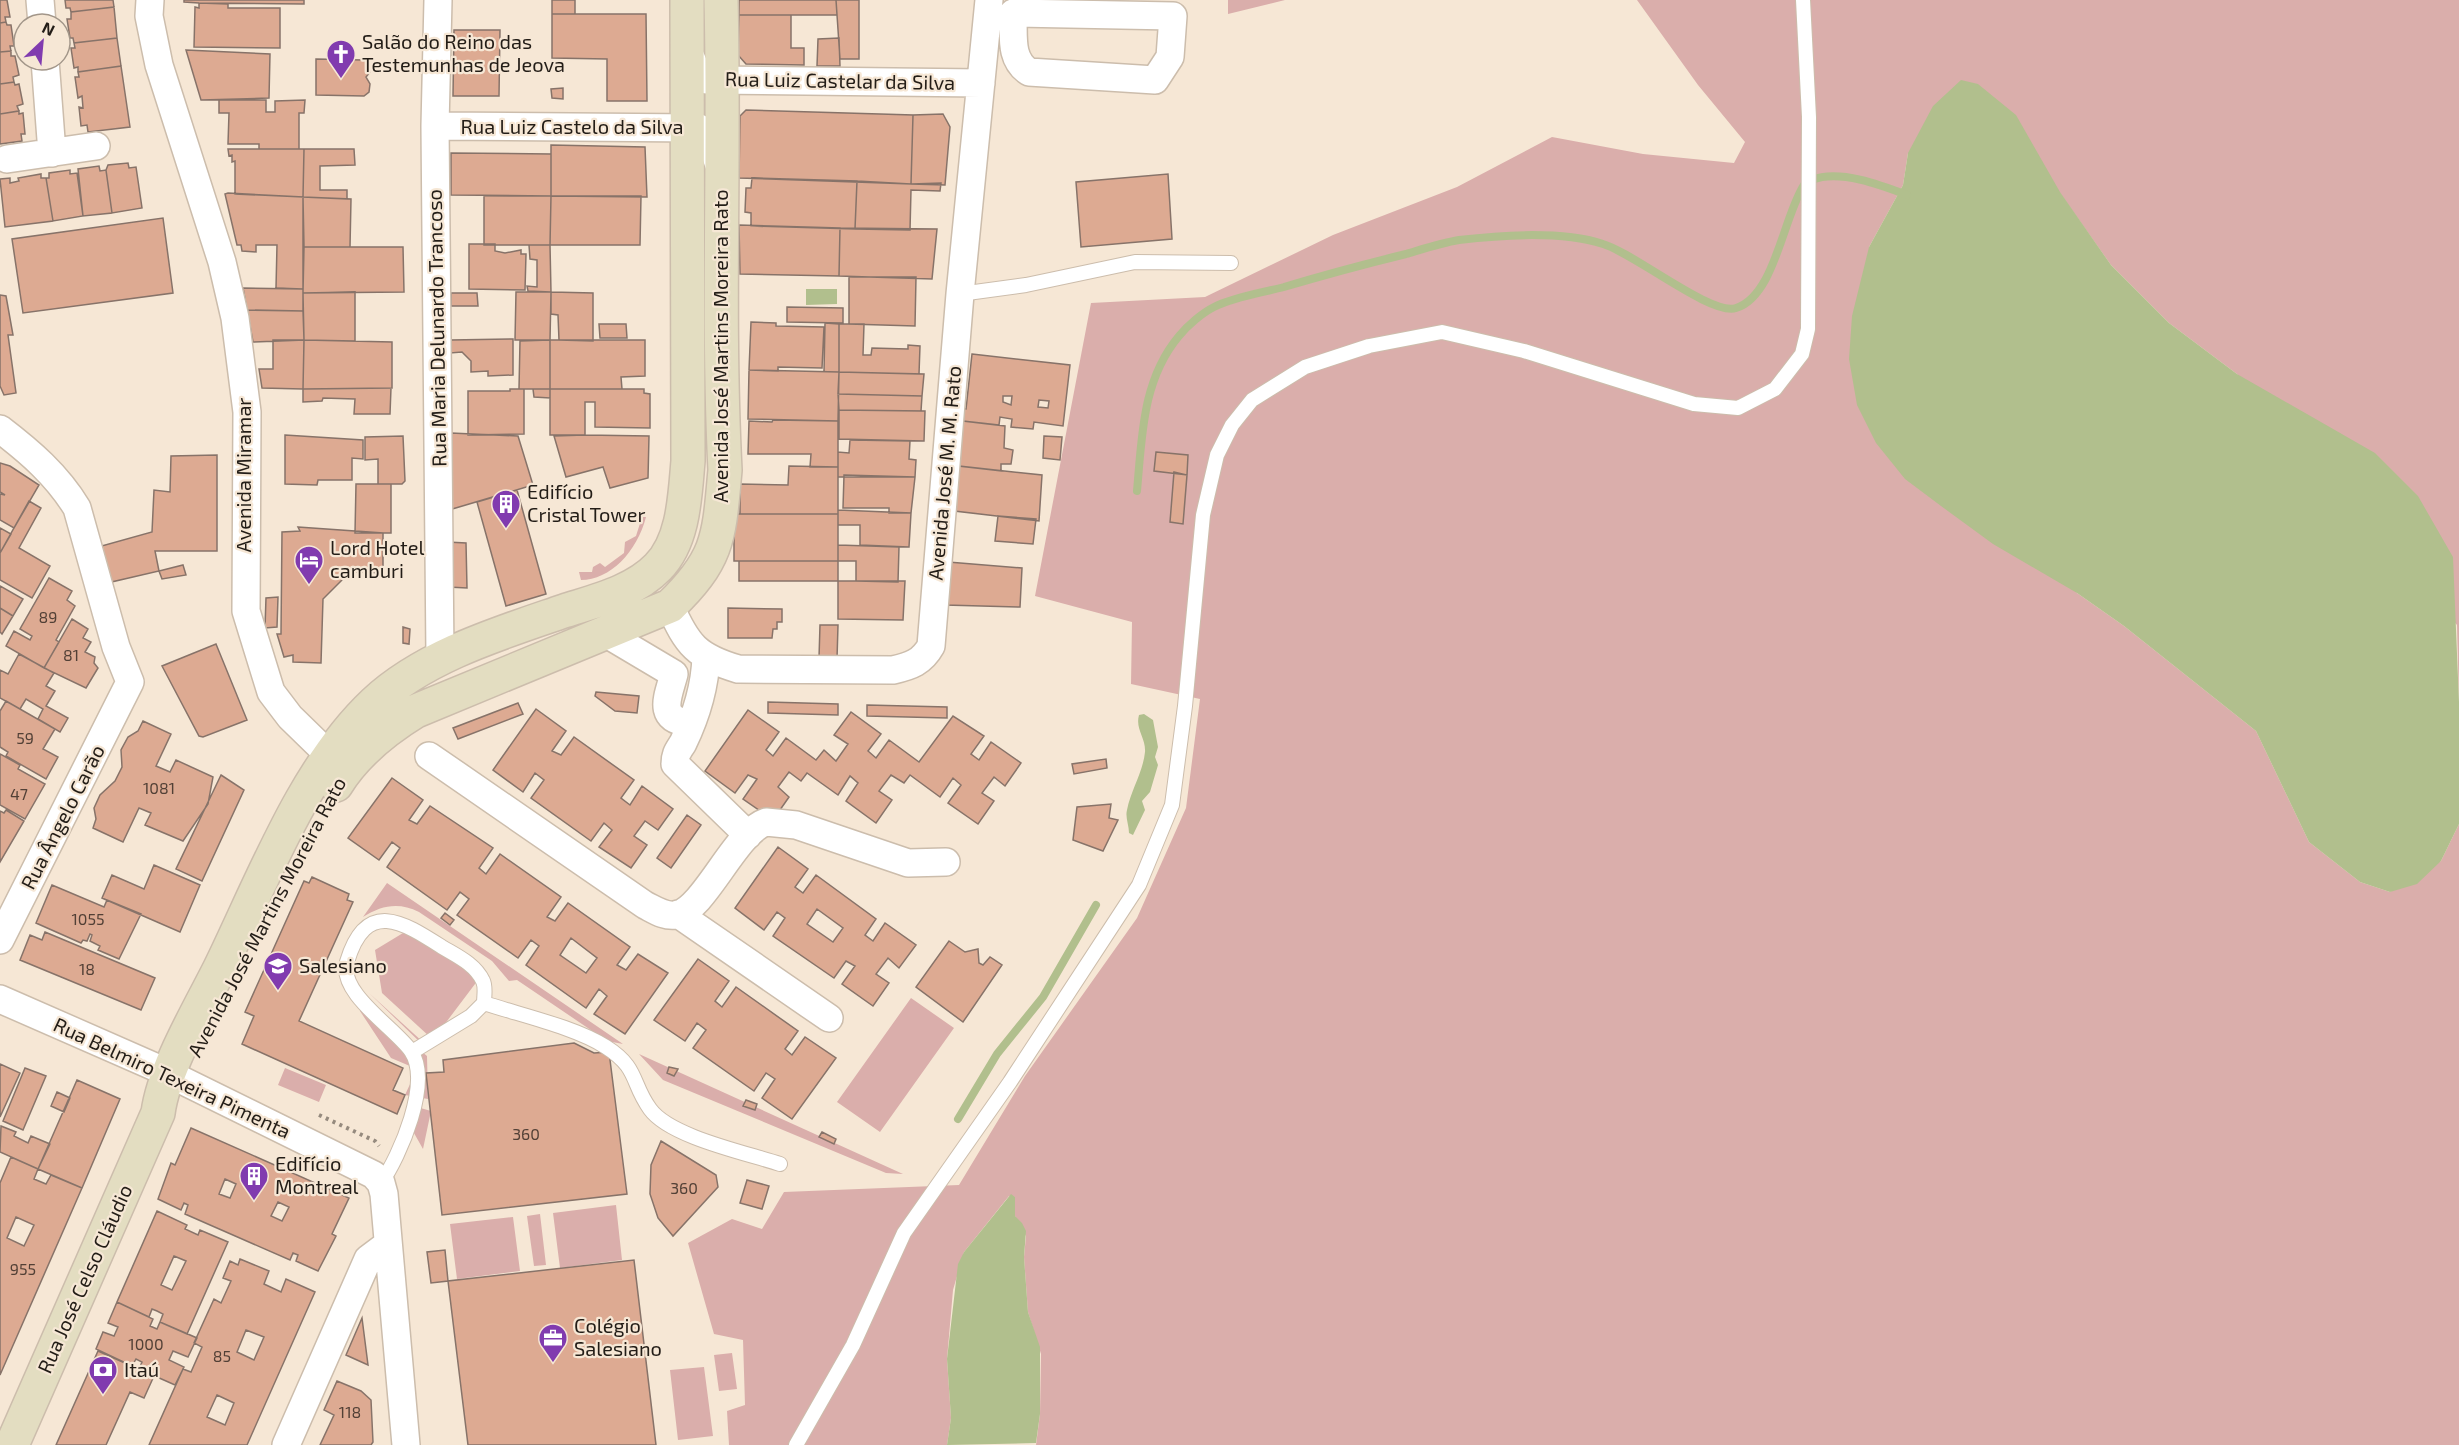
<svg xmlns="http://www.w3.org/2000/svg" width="2459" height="1445" font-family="'Exo 2',sans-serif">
<rect width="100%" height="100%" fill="#f6e7d5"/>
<!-- green -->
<path fill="#daaeab" d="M1228 0H1285L1228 14Z
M1637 0H2459V702L2457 625 2237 374 2169 323 2111 265 2060 193 1908 153 1903 185 1869 247 2077 593 2124 626 2256 731 2309 842 2360 882 2390 892 2441 861 2459 824V1445H1036L1040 1414 1041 1354 1028 1312 1024 1257 1026 1236 1015 1216V1197L1009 1196 964 1252 953 1290 947 1359 951 1418 947 1445H729L727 1411 745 1405 743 1340 714 1334 688 1243 732 1219 762 1229 784 1192 959 1185 1025 1076 1137 918 1186 808 1200 699 1131 684 1132 622 1035 596 1091 303 1205 297 1333 235 1457 187 1552 137 1643 154 1734 163 1745 142 1698 85Z
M642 517H646C637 552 610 580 581 580L579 572H592L593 567 600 563 605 567 624 553 625 542 636 536Z
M387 883 623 1044 607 1041 517 980 509 981 492 961 419 912C399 902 382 905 363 917Z
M408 930 475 975V984L435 1037H430L382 993 375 950Z
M369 993 424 1043 423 1045Z
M911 998 954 1028 880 1132 837 1102Z
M367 1006 427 1056 428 1099 405 1095 417 1069 391 1058 360 1011Z
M639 1054 903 1174 886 1173 663 1080Z
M285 1068 326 1085 319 1102 278 1085Z
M417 1107 431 1111 423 1149 410 1126Z
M616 1205 622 1260 560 1268 553 1213Z
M540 1214 546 1265 534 1266 527 1216Z
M513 1217 520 1271 457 1279 450 1224Z
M732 1353 737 1389 719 1391 714 1355Z
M704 1367 713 1436 678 1440 670 1370Z"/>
<!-- water -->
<path fill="#b1bf8d" d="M1961 80 1978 84 2016 115 2060 192 2111 265 2169 323 2237 374 2375 453 2418 496 2453 557 2459 702V824L2441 861 2417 884 2390 892 2360 882 2309 842 2256 731 2124 626 2077 593 1993 544 1941 506 1905 479 1876 443 1857 405 1849 359 1852 316 1869 247 1903 185 1908 153 1933 106Z
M806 289H837V304L806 305Z
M1144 714 1153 720 1158 747 1155 757 1158 765 1150 792 1142 801 1145 810 1133 835 1129 833C1129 825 1125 817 1127 810 1131 790 1143 772 1145 752 1146 738 1135 729 1139 715Z
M1011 1194 1015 1197V1216L1022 1223 1026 1231 1024 1257 1028 1312 1040 1347V1414L1036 1443 947 1445 951 1418 947 1359 958 1264 964 1252Z"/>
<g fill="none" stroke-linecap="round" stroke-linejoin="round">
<!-- stream -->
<path stroke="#b1bf8d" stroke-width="8" d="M1812 180C1839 169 1881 185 1907 195
M1137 491C1142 437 1142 380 1179 336 1187 326 1202 313 1214 307 1234 297 1261 293 1284 287 1324 275 1365 264 1406 254 1423 249 1441 243 1459 240 1501 235 1563 231 1603 244 1634 253 1711 316 1736 308 1775 296 1783 217 1804 185
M958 1119 997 1054 1043 997 1096 905"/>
</g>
<!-- building -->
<path fill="#ddaa92" stroke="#877369" stroke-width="1.5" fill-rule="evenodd" d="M0 0H7L10 17H5L6 22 0 23Z
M65 0H113L114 7 71 12 70 8H66Z
M184 0H304V4L199 3 184 2Z
M552 0H575V14H552Z
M739 0H836L837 15H739Z
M836 0H859V59H840Z
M199 3 228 4V8H280V48L194 47 195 7 199 8Z
M114 7 117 38 74 43 73 38H70L67 19H71V12Z
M552 14H646L647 101H607V59L552 58Z
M739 15H791V48H804V65L746 64 738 55Z
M6 22 7 25H11L14 46H10L11 51 0 52V23Z
M454 30H500L499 96H453Z
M117 38 121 66 78 72V67L74 68 71 48H75L74 43Z
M839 38 840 66H817L818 39Z
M186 50 270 54 269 98 201 100Z
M11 51V56H15L19 75 13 77 14 82 0 84V52Z
M316 59 363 60 369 63 370 72 366 77 370 84 369 92 364 96 316 95Z
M121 66 130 127 88 132 87 125 81 126 79 107 83 108 82 96 78 98 75 77H79L78 72Z
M14 82 15 85 19 84 23 104 17 106 19 111 0 114V84Z
M563 88V99L552 98 551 89Z
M219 100H266V112H275V101L305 100 304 113H299V149H259V144H228L229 113H219Z
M746 110 913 115 911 184 739 178 740 116Z
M19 111V114L23 113 25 134H21L22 141 0 144V114Z
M943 114 950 127 945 185 911 184 913 115Z
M551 145 645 147 647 197 551 196Z
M228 149H304L303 197 235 194V161L232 162V155L229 156Z
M304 149H354L355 165 320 166V190H347V199L303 197Z
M451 153 551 154V196L451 195Z
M128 163 129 168 136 167 142 208 112 213 106 170 108 165Z
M99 166 100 171 106 170 112 213 83 216 78 169Z
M70 170V174L77 173 83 216 53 221 46 178H49V173Z
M41 174V178H46L53 221 5 227 0 179 10 178V183L19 181 18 178Z
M1168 174 1172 239 1081 247 1076 182Z
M752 178 857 181 855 229 751 226V213L745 212 746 188H751Z
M857 181 911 184 941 183 940 191 911 190 910 230 855 229Z
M228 193 303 197V289L276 288 277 245H256V252L242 251 241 245H237L225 194Z
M484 196H551L550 245H484Z
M551 196H641L640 245H550Z
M303 197 351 199 350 247H304Z
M163 218 173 293 23 313 12 239Z
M739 225 840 228 839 276 740 274Z
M840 228 937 229 932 279 839 276Z
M469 244H495V251L505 253 521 250V254H526L525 290 469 289Z
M529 245H550L551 292 528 291 527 286 537 287V260L530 259Z
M304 247H403L404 292 303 293Z
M849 277H916L915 326 849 324Z
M243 288 303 289V311L247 310Z
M355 292V341L304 340 303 293Z
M516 292H551L550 340H515Z
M551 292 593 293V341L559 340 558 315 551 314Z
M451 293H477L478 306H451Z
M0 295 6 296 13 335H8L16 393 4 395 0 386Z
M787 307 843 308V323L787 322Z
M247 310 303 311 304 340 253 342Z
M751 322 776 323V326L824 327 822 368 778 367V371L749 370Z
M825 323 839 324V372H824Z
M599 324H626L627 338H600Z
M839 324H864L863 355H871L872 348 908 349V345L920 346 919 374 839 372Z
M513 339V375L488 376V371L471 372V361L462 352 450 353 451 340Z
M273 340H304L303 389 262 388 259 369H273Z
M304 340 392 342V388L303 389Z
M550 340V389H519L520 341Z
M550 340H645V376L621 377 622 389H550Z
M972 354 1070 365 1063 426 1034 422 1033 429 1011 427 1012 419 1000 417 999 425 954 420 956 408 966 409ZM1003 396H1012L1011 405 1003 402ZM1039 400 1049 401 1048 408 1038 407Z
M749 370 839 372 838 421 748 419Z
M839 372 924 374 922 396 838 394Z
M391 388 390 414H354L355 399 323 398 322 401 303 402V389Z
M510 389H524V434L468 435V391H510Z
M533 389H550V398L534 397Z
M550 389H644V393L650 394V428L595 427V402H585V435H550Z
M838 394 922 396 921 411 839 410Z
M839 410 925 411 924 441 839 439Z
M773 420 838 421V467H810L811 454H748L749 421 772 422Z
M954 420 1005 426 1004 448 1013 450 1011 464H1001V471L950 465Z
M451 433 518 436 533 485 449 510Z
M285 435 363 440V459L352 458V480H318L317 485 285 484Z
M585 435 649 436 648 478 610 488 603 467 566 477 554 436Z
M403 436 405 481 402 484H378V459L365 460V437Z
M1044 436 1062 437 1060 460 1043 458Z
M850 440 910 441 909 459 916 460 915 477H838V452L849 453Z
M1156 452 1188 455 1187 475 1154 471Z
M217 455V551H155L159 571 107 583 98 547 152 532 154 490 170 492 171 456Z
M0 463 10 466 39 485 14 528 0 520V494L5 495 0 492Z
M950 465 1042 475 1039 521 946 510Z
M789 466 838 467V514H740V484L788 485Z
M1174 472 1187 475 1183 524 1170 522Z
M844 475 915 477 911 513H889V508H843Z
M356 484H391V533H355Z
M517 490 546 594 506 606 477 502Z
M29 501 41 508 19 548 50 566 32 598 0 580V553Z
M838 510 911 513 909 547 860 545V525H838Z
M734 514H838V561H734Z
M998 516 1036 519 1033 544 995 541Z
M298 527 383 533V573L350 572 323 599 321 663 293 662V655L284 657 277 634H281L282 532 300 531Z
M0 528 11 534 0 553Z
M447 542 466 543 467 588 448 587Z
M838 545 899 547 898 582 856 581V561H838Z
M739 561H838V581H739Z
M948 562 1022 568 1020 607 945 605Z
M183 565 186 575 162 579 159 571Z
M49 578 72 591 67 600 75 606 56 640 59 642 44 668 6 646 14 631 30 640 32 636 20 629Z
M838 581H905L903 620 838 619Z
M0 586 23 599 13 616 0 608Z
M278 597 277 627 265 628 266 598Z
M0 608 13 616 2 634 0 632Z
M728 608 782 609V622H777V629H773L772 638H728Z
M72 619 88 629 83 638 91 642 85 652 95 657 94 663 98 668 86 688 44 668Z
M820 625H838L837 659 819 658Z
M403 627 410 629 409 644 403 643Z
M216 644 247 720 203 737 199 736 162 666Z
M19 654 54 673 46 686 55 691 46 706 68 718 60 732 38 719 43 709 26 699 20 709 0 698V670L8 674Z
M596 692 639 696 637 713 615 711 595 696Z
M6 701 55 729 43 749 58 757 46 779 6 756 8 752 0 747V711Z
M768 702 838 704V715L768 713Z
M518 703 523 714 458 739 453 728Z
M867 705 947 707V718L867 716Z
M536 709 566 731 552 751 561 755 574 737 634 780 621 798 630 805 642 786 673 809 658 830 645 821 634 836 647 845 631 868 599 847 612 830 604 823 591 841 531 798 544 780 535 773 523 792 493 770Z
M748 710 779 732 766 750 773 756 786 738 816 760 824 750 836 761 848 744 834 735 851 712 881 734 868 751 876 758 889 740 919 762 953 716 984 736 971 754 979 760 991 742 1021 763 1005 786 994 777 982 793 994 801 978 824 948 803 961 785 953 778 940 797 910 775 904 783 891 775 879 791 892 800 876 823 846 801 858 783 850 776 838 795 807 773 801 781 789 772 778 787 789 797 773 820 743 799 757 779 748 775 735 793 705 771Z
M143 721 171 734 156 766 170 772 176 760 213 777 208 804 183 841 145 825 151 813 139 808 123 842 93 828 96 819 94 808 100 795 115 781 122 767 121 750 128 737 138 731Z
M0 754 20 765 18 769 45 784 25 819 0 805Z
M1106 759 1107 768 1074 774 1072 764Z
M221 775 244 790 202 881 176 869Z
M392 778 423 800 409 820 417 824 430 806 493 848 479 868 486 874 500 854 561 897 547 917 555 921 568 903 630 947 617 965 626 970 638 954 668 973 625 1034 594 1014 607 996 599 989 586 1008 526 965 539 946 531 940 518 958 457 915 469 899 460 892 447 910 387 867 400 848 392 842 379 860 348 838ZM571 938 597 958 586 973 560 955Z
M1111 804 1109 818 1118 820 1103 851 1073 840 1077 807Z
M6 810 24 821 0 862V811L4 813Z
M687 815 701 825 671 868 657 858Z
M778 847 808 869 795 887 803 893 816 875 876 919 865 935 873 941 885 923 916 945 899 968 888 958 876 974 889 983 873 1006 842 984 855 966 846 961 834 978 773 936 785 918 777 912 764 930 735 908ZM817 909 843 928 833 942 807 924Z
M154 865 200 885 180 932 102 898 112 875 144 889Z
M312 877 349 894 347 900 353 902 299 1021 403 1068 393 1090 405 1095 397 1114 242 1044 254 1016 245 1012 304 881 309 883Z
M52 885 104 907 107 900 141 914 119 959 98 950 100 946 90 941 92 935 90 934 87 941 83 940 81 943 36 923Z
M445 913 454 920 450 925 441 918Z
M45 932 155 978 141 1010 20 960 30 935 42 940Z
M949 941 965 952 978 949 979 963 983 965 990 957 1002 965 963 1022 916 987Z
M698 959 729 981 715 1001 722 1007 736 987 798 1031 785 1049 792 1055 805 1037 836 1058 792 1119 762 1098 775 1079 766 1073 754 1091 693 1048 706 1030 697 1023 685 1041 654 1020Z
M574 1043 594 1053 609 1052 627 1194 442 1215 426 1073 444 1072 443 1060Z
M0 1064 20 1073 0 1117Z
M669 1067 678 1069 674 1076 667 1073Z
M25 1068 46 1076 23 1130 3 1121Z
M77 1080 120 1099 82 1188 38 1169Z
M57 1092 70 1098 64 1112 51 1106Z
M746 1100 757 1104 755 1110 743 1106Z
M1 1126 16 1132 14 1136 28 1143 31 1136 50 1144 38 1169 0 1152Z
M191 1128 349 1198 332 1234 336 1236 318 1271 296 1261 298 1255 293 1253 290 1260 185 1214 188 1205 184 1203 181 1210 158 1199 171 1163 175 1165ZM225 1179 236 1184 230 1198 219 1194ZM278 1202 289 1207 282 1221 271 1216Z
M822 1132 836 1139 834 1144 819 1137Z
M661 1141 716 1175 718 1187 673 1236 658 1218 650 1194 651 1165Z
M11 1157 38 1169 34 1179 46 1184 51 1175 82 1188 0 1375V1183ZM16 1217 34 1225 24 1246 7 1238Z
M747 1180 769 1186 762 1209 740 1203Z
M157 1211 187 1225 185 1229 198 1235 200 1230 228 1242 187 1334 160 1322 163 1314 157 1311 152 1309 149 1317 117 1302ZM174 1256 186 1261 172 1290 161 1285Z
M445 1250 448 1281 431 1283 427 1252Z
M240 1259 269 1271 264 1284 281 1292 286 1279 315 1292 247 1445H149L183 1369 191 1372 202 1347 194 1343 214 1299 221 1303 231 1281 223 1278 230 1261 238 1265ZM246 1330 264 1337 254 1360 237 1352ZM217 1395 234 1403 225 1425 207 1417Z
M634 1260 656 1445H468L448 1281Z
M117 1302 153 1319 150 1326 157 1329 160 1322 197 1338 188 1357 173 1351 169 1360 184 1367 175 1385 139 1369 142 1362 136 1359 132 1366 96 1349 103 1332 114 1336 118 1327 108 1323Z
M362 1318 368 1365 346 1355Z
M98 1351 154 1376 144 1398 130 1392 106 1445H56Z
M337 1381 361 1391 371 1400 373 1442 371 1445H320L334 1415 324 1410Z"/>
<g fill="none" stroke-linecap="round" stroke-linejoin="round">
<!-- lane casing -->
<g stroke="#ccbdac" stroke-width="16">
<path id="lane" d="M960 294 1026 285 1135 262 1231 263
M412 1052 471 1016 484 1003
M381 1183C400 1156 432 1082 411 1051 395 1028 338 993 347 962 366 898 403 922 442 947 457 956 475 964 483 981 486 987 484 997 484 1003 520 1015 575 1027 606 1047 639 1068 631 1083 650 1109 670 1137 747 1153 780 1164
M796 1445 853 1345 904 1233 1010 1082 1139 885 1172 805 1185 706 1203 515 1217 455 1232 425 1252 400 1305 367 1369 346 1442 332 1524 351 1694 404 1738 408 1775 389 1802 354 1808 329 1809 117 1803 0"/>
</g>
<!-- street casing -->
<g stroke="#ccbdac" stroke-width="30">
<path id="street" d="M40 0 42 24
M150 0 149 16 159 65 222 262 235 318 247 412 246 611 271 692 290 717 330 756
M438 0 435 126 440 657
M1013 13 1173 16 1170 57 1155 80 1029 72C1009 59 1014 35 1013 13Z
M686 46 695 67 707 80 981 83
M45 60 52 153
M435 126 699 128 710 139 720 168
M7 159 96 146
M0 429C30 452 57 475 77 508L116 647 130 682 0 940
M670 606C687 645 697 657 738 669L893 670C911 666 922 662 931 646L960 294 989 0
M605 633 674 674C668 697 656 719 689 723
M706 657C705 686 696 716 683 743 678 751 675 754 675 764L748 835
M429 756 645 905C655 910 665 917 676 915 705 909 735 832 766 822L796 825 908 863 946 862
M678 914 829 1018
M0 999 155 1067 374 1175 381 1183 384 1194 406 1445
M286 1445 368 1259 388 1244"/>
</g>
<!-- secondary casing -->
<g stroke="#ccbdac" stroke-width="36">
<path id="secondary" d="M336 785C355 754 385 730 416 711L670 606C720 558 719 536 725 470 717 313 725 157 721 0
M12 1445 158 1113C164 1068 199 1010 220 968 262 882 304 769 374 703 424 656 500 633 564 611 595 601 634 592 658 567 684 541 685 495 688 461L687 0"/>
</g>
<!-- path -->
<path stroke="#958a7e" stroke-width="4" stroke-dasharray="3 4.5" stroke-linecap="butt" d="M319 1115 375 1141 379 1146"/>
<!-- lane -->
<use href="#lane" stroke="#fff" stroke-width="14"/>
<!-- street -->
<use href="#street" stroke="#fff" stroke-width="27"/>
<!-- secondary -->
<use href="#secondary" stroke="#e3ddc1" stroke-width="33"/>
</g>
<!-- icons -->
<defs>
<g id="church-pin" transform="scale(1.5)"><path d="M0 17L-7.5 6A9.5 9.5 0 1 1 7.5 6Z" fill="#813baf" stroke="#f6e7d5"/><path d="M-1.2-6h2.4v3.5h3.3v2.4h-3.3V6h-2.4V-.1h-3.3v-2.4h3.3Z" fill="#fff"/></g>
<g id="building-pin" transform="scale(1.5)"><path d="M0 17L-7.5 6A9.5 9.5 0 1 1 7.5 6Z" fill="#813baf" stroke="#f6e7d5"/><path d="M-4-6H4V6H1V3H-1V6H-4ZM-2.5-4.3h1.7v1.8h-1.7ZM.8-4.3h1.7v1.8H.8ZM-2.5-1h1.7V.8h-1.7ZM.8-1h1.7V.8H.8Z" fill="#fff"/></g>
<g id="hotel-pin" transform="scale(1.5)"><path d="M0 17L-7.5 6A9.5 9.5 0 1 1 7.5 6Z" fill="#813baf" stroke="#f6e7d5"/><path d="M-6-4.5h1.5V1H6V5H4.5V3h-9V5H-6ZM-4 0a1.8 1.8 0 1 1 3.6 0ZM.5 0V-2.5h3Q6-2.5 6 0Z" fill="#fff"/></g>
<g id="school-pin" transform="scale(1.5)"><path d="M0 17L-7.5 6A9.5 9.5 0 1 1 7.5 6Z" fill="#813baf" stroke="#f6e7d5"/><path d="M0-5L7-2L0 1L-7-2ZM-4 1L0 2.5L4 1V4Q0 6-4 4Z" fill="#fff"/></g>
<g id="office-pin" transform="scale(1.5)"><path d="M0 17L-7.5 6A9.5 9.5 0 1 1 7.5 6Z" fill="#813baf" stroke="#f6e7d5"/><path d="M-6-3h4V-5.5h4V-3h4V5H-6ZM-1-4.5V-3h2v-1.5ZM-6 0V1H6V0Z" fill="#fff"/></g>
<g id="bank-pin" transform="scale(1.5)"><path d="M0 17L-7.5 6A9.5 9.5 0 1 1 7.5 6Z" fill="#813baf" stroke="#f6e7d5"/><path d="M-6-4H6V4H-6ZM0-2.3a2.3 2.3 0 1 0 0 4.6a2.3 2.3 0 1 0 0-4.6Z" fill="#fff"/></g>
</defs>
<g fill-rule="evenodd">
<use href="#church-pin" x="341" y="54"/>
<use href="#building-pin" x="506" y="504"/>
<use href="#hotel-pin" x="309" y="560"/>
<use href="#school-pin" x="278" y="966"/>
<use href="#building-pin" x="254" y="1176"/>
<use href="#office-pin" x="553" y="1338"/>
<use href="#bank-pin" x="103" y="1370"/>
</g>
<g text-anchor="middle" stroke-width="4.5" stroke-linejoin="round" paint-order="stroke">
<!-- number labels -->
<g font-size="16" fill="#524036">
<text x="48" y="623">89</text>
<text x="71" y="661">81</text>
<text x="25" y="744">59</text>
<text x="159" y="794">1081</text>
<text x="19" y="800">47</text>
<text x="88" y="925">1055</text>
<text x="87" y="975">18</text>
<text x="526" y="1140">360</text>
<text x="684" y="1194">360</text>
<text x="23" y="1275">955</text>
<text x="146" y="1350">1000</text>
<text x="222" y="1362">85</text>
<text x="350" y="1418">118</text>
</g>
<!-- poi labels -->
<g font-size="20" fill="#231d17" stroke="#f6e7d5" text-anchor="start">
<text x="362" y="49">Salão do Reino das<tspan x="362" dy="23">Testemunhas de Jeova</tspan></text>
<text x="527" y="499">Edifício<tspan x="527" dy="23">Cristal Tower</tspan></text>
<text x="330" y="555">Lord Hotel<tspan x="330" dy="23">camburi</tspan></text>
<text x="299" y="973">Salesiano</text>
<text x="275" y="1171">Edifício<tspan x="275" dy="23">Montreal</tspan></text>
<text x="574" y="1333">Colégio<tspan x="574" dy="23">Salesiano</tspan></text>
<text x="124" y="1377">Itaú</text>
</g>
<!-- street labels -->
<g font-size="20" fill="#231d17" stroke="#f6e7d5">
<text transform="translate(840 81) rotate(1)" y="7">Rua Luiz Castelar da Silva</text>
<text x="572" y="134">Rua Luiz Castelo da Silva</text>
<text transform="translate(437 328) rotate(-91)" y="7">Rua Maria Delunardo Trancoso</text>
<text transform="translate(721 346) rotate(-90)" y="7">Avenida José Martins Moreira Rato</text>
<text transform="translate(945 473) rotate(-85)" y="7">Avenida José M. M. Rato</text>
<text transform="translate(244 475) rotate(-90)" y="7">Avenida Miramar</text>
<text transform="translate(63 817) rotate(-63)" y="7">Rua Ângelo Carão</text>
<text transform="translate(267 917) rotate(-62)" y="7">Avenida José Martins Moreira Rato</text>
<text transform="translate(172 1078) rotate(25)" y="7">Rua Belmiro Texeira Pimenta</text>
<text transform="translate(85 1279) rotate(-66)" y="7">Rua José Celso Cláudio</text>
</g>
</g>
<!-- north arrow -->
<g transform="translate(42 42) rotate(26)"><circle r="28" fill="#f6e7d5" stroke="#a29689" stroke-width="1.5"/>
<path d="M0-4.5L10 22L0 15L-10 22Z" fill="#813baf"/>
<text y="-9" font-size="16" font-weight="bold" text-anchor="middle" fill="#231d17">N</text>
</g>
</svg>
